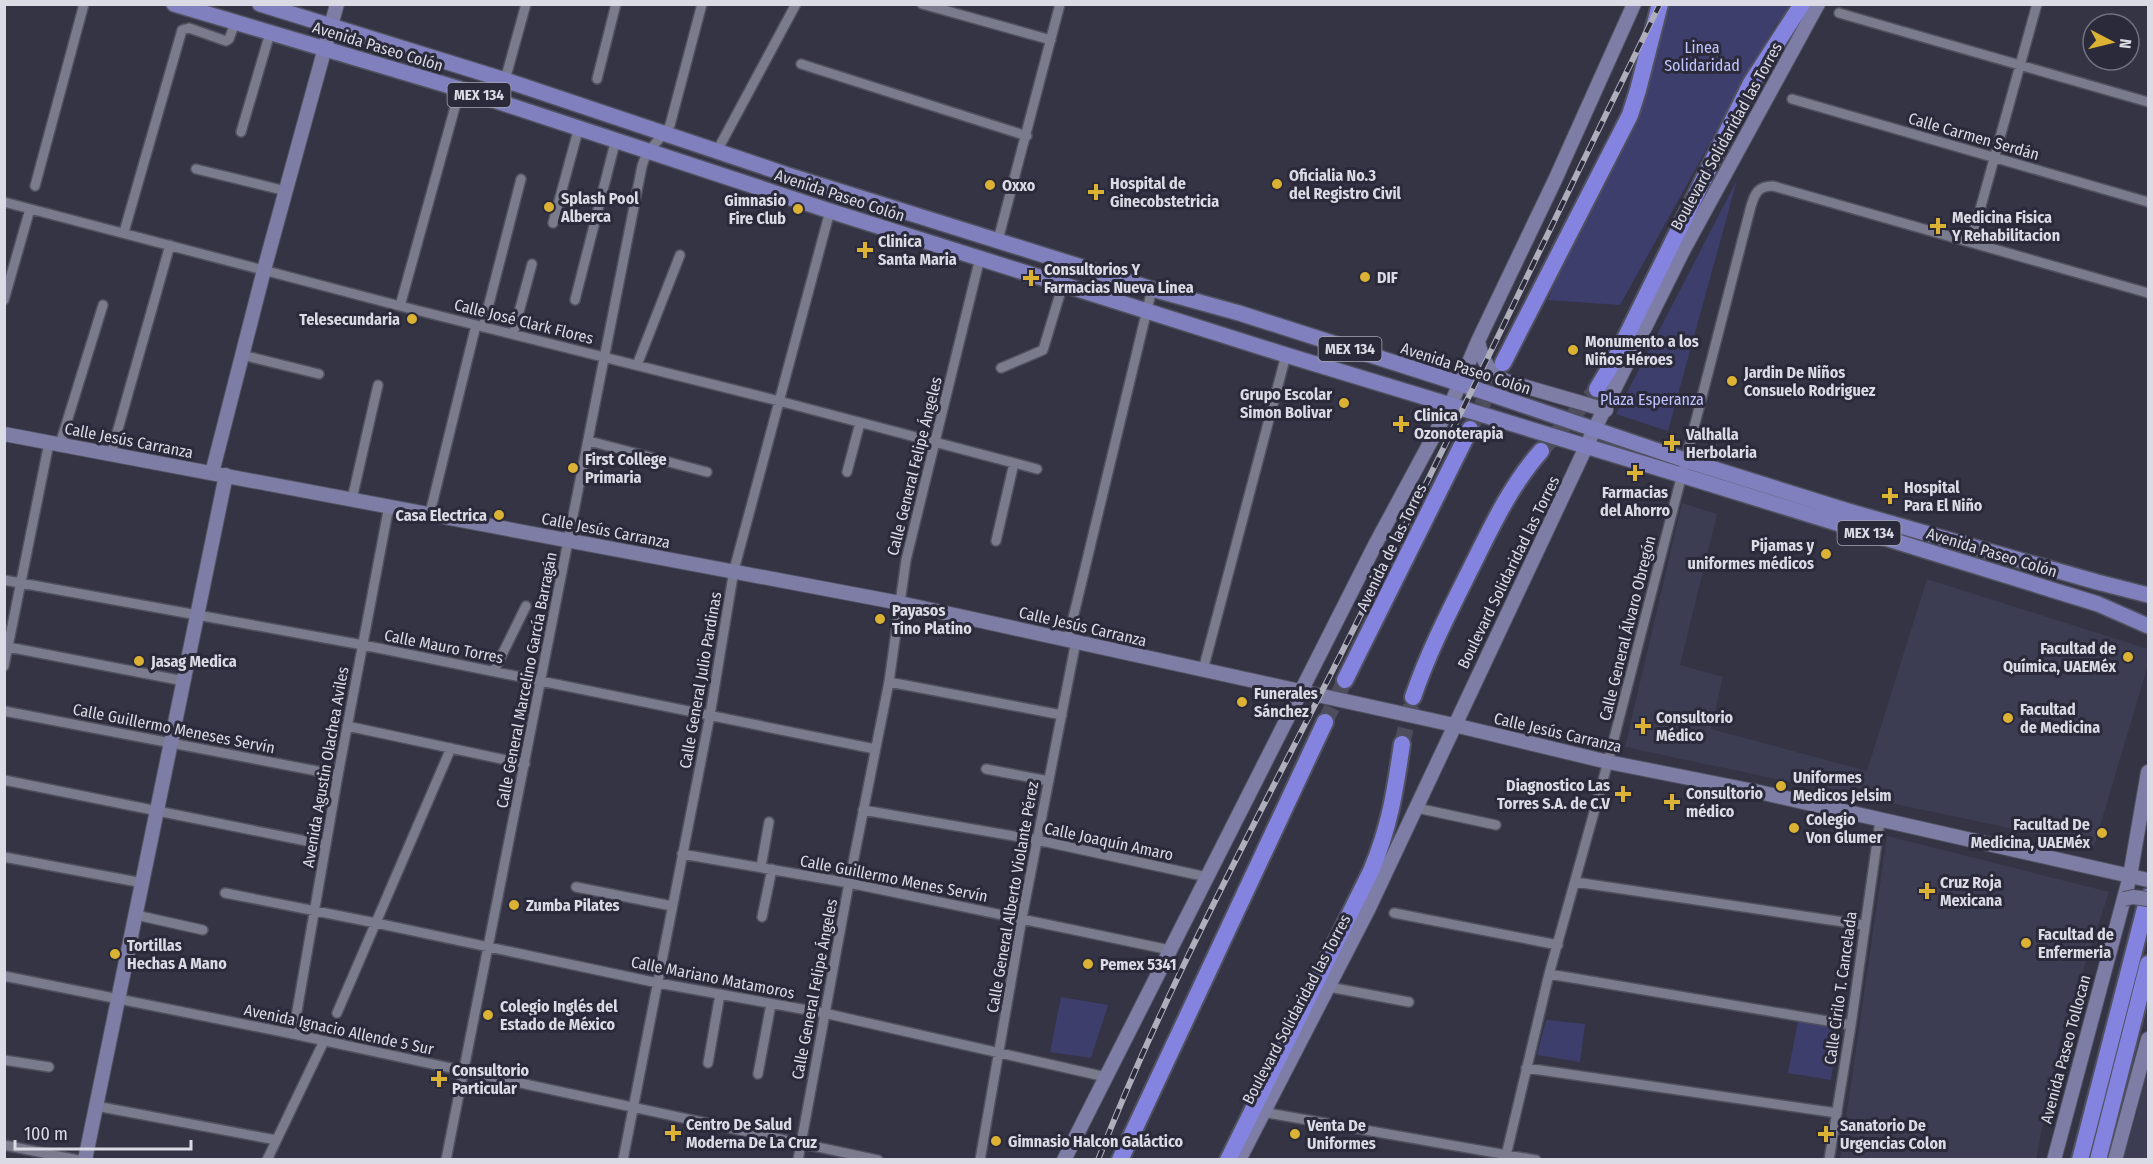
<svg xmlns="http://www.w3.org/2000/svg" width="2153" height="1164" font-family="'Fira Sans Condensed',sans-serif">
<rect width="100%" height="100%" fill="#343445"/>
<!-- built -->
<path fill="#3c3d53" d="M1682 503 1717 514 1680 665 1723 677 1711 729 1867 771 1927 579 2148 649V665L2094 846 1625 747Z
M1887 836 2109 892 2061 1036 2036 1159H1840Z
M2148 1069V1159H2123L2137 1112Z"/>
<!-- green -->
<path fill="#3e3e6d" d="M1670 5H1790L1775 26 1620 305 1548 300Z
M1737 180 1668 431 1616 414Z
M1061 997 1108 1005 1091 1058 1050 1052Z
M1546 1020 1585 1024 1580 1062 1537 1055Z
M1798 1021 1838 1026 1831 1080 1788 1073Z"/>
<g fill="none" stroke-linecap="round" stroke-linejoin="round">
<!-- highway-tunnel -->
<path stroke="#4d4d5d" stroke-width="16" stroke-dasharray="16 8" stroke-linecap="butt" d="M1471 427 1503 363
M1541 451 1597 389
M1325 722 1345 680
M1402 744 1413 697"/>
<!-- street casing -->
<g stroke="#50515f" stroke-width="12">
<path id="street" d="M922 4 1051 40
M1839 13 2148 102
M801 64 1027 136
M597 79 616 4
M505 80 526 4
M1792 99 2148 202
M241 132 270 33
M717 151 796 4
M196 169 286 191
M35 186 84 4
M4 202 400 306 779 401 1037 469
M553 223 579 127
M124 232 182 30 189 28 226 41 229 39 235 23
M998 240 1060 4
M1971 242 2037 4
M4 300 30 209
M575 300 616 139
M400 306 460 89
M483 327 521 179
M513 334 532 264
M242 355 319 374
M637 365 680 255
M1001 368 1043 350 1063 284
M589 441 707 472
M60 444 103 305
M111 454 170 245
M847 472 860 423
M352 499 378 385
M430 513 476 325
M996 541 1014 463
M4 580 363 645 875 749
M1068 639 1152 289
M8 647 184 681
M4 666 49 443
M1203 670 1286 355
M494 671 526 606
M889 682 1062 715
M4 711 338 775
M347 726 525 764
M986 769 1049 781
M4 780 326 845
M1417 808 1496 825
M863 810 1037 840 1207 877
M682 854 849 883 1170 950
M4 857 143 883
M761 867 769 822
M1575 882 1864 925
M576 887 672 906
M225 893 376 923 658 983 824 1013 1106 1077
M1394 913 1558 945
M136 915 203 930
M762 917 772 869
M1549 974 1851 1025
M4 976 293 1034 878 1160
M1329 987 1409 1002
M337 1013 451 748
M293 1034 338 775 389 506
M4 1060 49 1067
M708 1063 720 994
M1526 1068 1837 1113
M758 1074 771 1004
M96 1106 276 1140
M1262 1112 1536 1160
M4 1145 78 1160
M267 1160 324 1041
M446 1160 642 166C646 149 661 140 670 125L702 4
M623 1160 710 715 734 570 830 211
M798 1160 849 883 889 682 906 560 980 258
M980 1160 1022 918 1076 641
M1505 1160 1549 974 1608 762 1751 206C1755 193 1758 186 1773 186L2148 293
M1829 1160 1851 1025 1880 821"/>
</g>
<!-- secondary casing -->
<g stroke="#50515f" stroke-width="16">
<path id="secondary" d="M1478 341C1482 361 1489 372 1506 381L1606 410
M4 434 900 603 1454 725 1608 762 1759 792 2148 880
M212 473 264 270 337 4
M85 1160 226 475
M1064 1160 1376 543 1451 404 1478 341 1555 180 1634 4
M1239 1160 1368 910 1594 430 1683 251 1818 4
M2054 1160 2130 876 2148 772
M2115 1160 2148 1039"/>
</g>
<!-- primary casing -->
<g stroke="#50515f" stroke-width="18">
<path id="primary" d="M174 4 460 89 830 211 1286 355 1681 475 2098 604 2148 626
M260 4 505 80 788 175 1152 289 1239 313 1461 384 1685 460 1848 511 2097 582 2148 595"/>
</g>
<!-- highway casing -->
<g stroke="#50515f" stroke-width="20">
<path id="highway" d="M1503 363 1630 115 1638 90 1660 4
M1597 389 1616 357 1751 83 1802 4
M1345 680 1470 429
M1413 697C1428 653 1449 612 1470 570 1491 528 1510 486 1541 451
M1120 1160 1325 722
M1228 1160 1371 871C1390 826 1395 791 1402 744
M2080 1160 2148 897
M2098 1160 2148 964"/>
</g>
<!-- street -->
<use href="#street" stroke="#7a7b8d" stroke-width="9"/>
<!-- secondary -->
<use href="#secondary" stroke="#7d7da6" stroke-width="14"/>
<!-- primary -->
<use href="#primary" stroke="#8080be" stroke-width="15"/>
<!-- highway -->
<use href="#highway" stroke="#8483df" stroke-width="16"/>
<!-- rail casing -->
<g stroke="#aeafbb" stroke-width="6">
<path id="rail" d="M1098 1160C1169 979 1263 809 1350 636 1456 427 1556 215 1660 4"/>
</g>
<!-- rail -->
<use href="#rail" stroke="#2a2a3a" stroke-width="4" stroke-dasharray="11" stroke-linecap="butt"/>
<!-- secondary-bridge casing -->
<g stroke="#50515f" stroke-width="16" stroke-linecap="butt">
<path id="secondary-bridge" d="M2124 899 2133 897 2148 899"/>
</g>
<!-- secondary-bridge -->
<use href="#secondary-bridge" stroke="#7d7da6" stroke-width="14"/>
</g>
<!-- markers -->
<g fill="#dbb233" stroke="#2a2a3a" stroke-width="2">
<circle cx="1277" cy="184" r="6"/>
<circle cx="990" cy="185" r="6"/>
<path d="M1093 183h6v6h6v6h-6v6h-6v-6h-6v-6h6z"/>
<circle cx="549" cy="207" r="6"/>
<circle cx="798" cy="209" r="6"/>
<path d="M1935 217h6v6h6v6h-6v6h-6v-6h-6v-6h6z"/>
<path d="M862 241h6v6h6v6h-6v6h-6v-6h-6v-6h6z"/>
<circle cx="1365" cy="277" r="6"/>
<path d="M1028 269h6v6h6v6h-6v6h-6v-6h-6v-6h6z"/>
<circle cx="412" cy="319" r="6"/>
<circle cx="1573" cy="350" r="6"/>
<circle cx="1732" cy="381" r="6"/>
<circle cx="1344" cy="403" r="6"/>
<path d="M1398 415h6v6h6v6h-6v6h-6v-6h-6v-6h6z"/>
<path d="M1669 434h6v6h6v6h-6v6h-6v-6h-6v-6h6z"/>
<circle cx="573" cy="468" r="6"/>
<path d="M1632 464h6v6h6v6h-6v6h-6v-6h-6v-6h6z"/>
<path d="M1887 487h6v6h6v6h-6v6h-6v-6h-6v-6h6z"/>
<circle cx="499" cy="515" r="6"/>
<circle cx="1826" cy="554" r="6"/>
<circle cx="880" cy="619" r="6"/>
<circle cx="2128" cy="657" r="6"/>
<circle cx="139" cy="661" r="6"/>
<circle cx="1242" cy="702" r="6"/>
<circle cx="2008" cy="718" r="6"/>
<path d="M1640 717h6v6h6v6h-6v6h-6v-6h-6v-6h6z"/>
<circle cx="1781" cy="786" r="6"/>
<path d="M1620 785h6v6h6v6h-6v6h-6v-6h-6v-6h6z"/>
<path d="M1669 793h6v6h6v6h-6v6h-6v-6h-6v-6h6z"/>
<circle cx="1794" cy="828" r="6"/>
<circle cx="2102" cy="833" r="6"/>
<path d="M1924 882h6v6h6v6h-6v6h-6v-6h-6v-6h6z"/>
<circle cx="514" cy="905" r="6"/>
<circle cx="2026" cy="943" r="6"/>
<circle cx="115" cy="954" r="6"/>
<circle cx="1088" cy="964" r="6"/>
<circle cx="488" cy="1015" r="6"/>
<path d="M436 1070h6v6h6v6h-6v6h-6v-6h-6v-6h6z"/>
<path d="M670 1124h6v6h6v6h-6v6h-6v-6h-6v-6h6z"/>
<circle cx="1295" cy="1134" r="6"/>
<path d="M1823 1125h6v6h6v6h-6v6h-6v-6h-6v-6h6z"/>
<circle cx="996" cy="1141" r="6"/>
</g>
<g text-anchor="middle" stroke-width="6" stroke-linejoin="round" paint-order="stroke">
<!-- shield labels -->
<g fill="#2a2a3a" stroke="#a5a6b2" stroke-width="1.5">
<rect x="447.5" y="83" width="63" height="24" rx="4.5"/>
<rect x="1318.5" y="337" width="63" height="24" rx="4.5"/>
<rect x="1837.5" y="521" width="63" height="24" rx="4.5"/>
</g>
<g font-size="15" font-weight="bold" fill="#dadbe5">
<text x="479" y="100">MEX 134</text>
<text x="1350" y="354">MEX 134</text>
<text x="1869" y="538">MEX 134</text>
</g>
<!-- street labels -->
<g font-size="16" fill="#dadbe5" stroke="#2a2a3a">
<text transform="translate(378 46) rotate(17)" y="6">Avenida Paseo Colón</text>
<text transform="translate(1726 136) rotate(-61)" y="6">Boulevard Solidaridad las Torres</text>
<text transform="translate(1974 136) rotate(16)" y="6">Calle Carmen Serdán</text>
<text transform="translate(840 195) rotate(18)" y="6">Avenida Paseo Colón</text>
<text transform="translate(524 321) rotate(14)" y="6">Calle José Clark Flores</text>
<text transform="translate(1466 368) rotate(18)" y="6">Avenida Paseo Colón</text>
<text transform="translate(129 440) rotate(11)" y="6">Calle Jesús Carranza</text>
<text transform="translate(914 466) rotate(-76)" y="6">Calle General Felipe Ángeles</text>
<text transform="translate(606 530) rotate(11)" y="6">Calle Jesús Carranza</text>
<text transform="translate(1391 547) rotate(-64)" y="6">Avenida de las Torres</text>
<text transform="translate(1992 552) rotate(17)" y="6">Avenida Paseo Colón</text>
<text transform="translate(1508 572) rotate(-64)" y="6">Boulevard Solidaridad las Torres</text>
<text transform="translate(1083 626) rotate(13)" y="6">Calle Jesús Carranza</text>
<text transform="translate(1627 628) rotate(-76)" y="6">Calle General Álvaro Obregón</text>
<text transform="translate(444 646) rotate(11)" y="6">Calle Mauro Torres</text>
<text transform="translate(526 680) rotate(-79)" y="6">Calle General Marcelino García Barragán</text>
<text transform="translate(700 680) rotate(-80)" y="6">Calle General Julio Pardinas</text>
<text transform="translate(174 728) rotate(11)" y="6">Calle Guillermo Meneses Servín</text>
<text transform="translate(1558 732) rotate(13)" y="6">Calle Jesús Carranza</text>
<text transform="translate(325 767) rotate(-80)" y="6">Avenida Agustin Olachea Aviles</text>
<text transform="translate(1109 841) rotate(12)" y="6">Calle Joaquín Amaro</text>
<text transform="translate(894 878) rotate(11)" y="6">Calle Guillermo Menes Servín</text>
<text transform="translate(1012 897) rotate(-80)" y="6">Calle General Alberto Violante Pérez</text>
<text transform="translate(713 977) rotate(11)" y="6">Calle Mariano Matamoros</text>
<text transform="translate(1840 988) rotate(-82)" y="6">Calle Cirilo T. Cancelada</text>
<text transform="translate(814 989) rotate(-79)" y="6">Calle General Felipe Ángeles</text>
<text transform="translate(1296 1009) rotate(-62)" y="6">Boulevard Solidaridad las Torres</text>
<text transform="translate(339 1029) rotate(12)" y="6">Avenida Ignacio Allende 5 Sur</text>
<text transform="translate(2065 1049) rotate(-75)" y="6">Avenida Paseo Tollocan</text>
</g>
<!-- park labels -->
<g font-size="16" fill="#c0c3ff" stroke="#2a2a3a">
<text x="1702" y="53">Linea<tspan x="1702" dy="18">Solidaridad</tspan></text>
<text x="1652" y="405">Plaza Esperanza</text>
</g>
<!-- poi labels -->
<g font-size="16" font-weight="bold" fill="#dadbe5" stroke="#2a2a3a" text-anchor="start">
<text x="1289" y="181">Oficialia No.3<tspan x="1289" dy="18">del Registro Civil</tspan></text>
<text x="1110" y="189">Hospital de<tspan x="1110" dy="18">Ginecobstetricia</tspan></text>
<text x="1002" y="191">Oxxo</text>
<text x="561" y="204">Splash Pool<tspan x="561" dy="18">Alberca</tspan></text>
<text x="786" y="206" text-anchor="end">Gimnasio<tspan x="786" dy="18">Fire Club</tspan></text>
<text x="1952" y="223">Medicina Fisica<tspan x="1952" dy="18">Y Rehabilitacion</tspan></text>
<text x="878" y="247">Clinica<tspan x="878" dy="18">Santa Maria</tspan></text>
<text x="1044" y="275">Consultorios Y<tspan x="1044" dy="18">Farmacias Nueva Linea</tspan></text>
<text x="1377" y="283">DIF</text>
<text x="400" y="325" text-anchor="end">Telesecundaria</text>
<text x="1585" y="347">Monumento a los<tspan x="1585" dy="18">Niños Héroes</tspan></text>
<text x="1744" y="378">Jardin De Niños<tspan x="1744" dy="18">Consuelo Rodriguez</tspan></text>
<text x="1332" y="400" text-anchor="end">Grupo Escolar<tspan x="1332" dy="18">Simon Bolivar</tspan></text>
<text x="1414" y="421">Clinica<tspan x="1414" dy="18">Ozonoterapia</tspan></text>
<text x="1686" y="440">Valhalla<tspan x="1686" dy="18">Herbolaria</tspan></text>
<text x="585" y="465">First College<tspan x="585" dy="18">Primaria</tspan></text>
<text x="1904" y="493">Hospital<tspan x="1904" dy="18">Para El Niño</tspan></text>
<text x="1635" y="498" text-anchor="middle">Farmacias<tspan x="1635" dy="18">del Ahorro</tspan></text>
<text x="487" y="521" text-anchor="end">Casa Electrica</text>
<text x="1814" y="551" text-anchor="end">Pijamas y<tspan x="1814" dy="18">uniformes médicos</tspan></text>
<text x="892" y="616">Payasos<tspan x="892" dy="18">Tino Platino</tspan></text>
<text x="2116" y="654" text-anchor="end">Facultad de<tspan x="2116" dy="18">Química, UAEMéx</tspan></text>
<text x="151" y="667">Jasag Medica</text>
<text x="1254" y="699">Funerales<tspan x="1254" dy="18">Sánchez</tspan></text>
<text x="2020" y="715">Facultad<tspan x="2020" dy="18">de Medicina</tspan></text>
<text x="1656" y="723">Consultorio<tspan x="1656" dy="18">Médico</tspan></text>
<text x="1793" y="783">Uniformes<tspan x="1793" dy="18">Medicos Jelsim</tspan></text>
<text x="1610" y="791" text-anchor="end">Diagnostico Las<tspan x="1610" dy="18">Torres S.A. de C.V</tspan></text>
<text x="1686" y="799">Consultorio<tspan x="1686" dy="18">médico</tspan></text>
<text x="1806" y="825">Colegio<tspan x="1806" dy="18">Von Glumer</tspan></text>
<text x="2090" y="830" text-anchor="end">Facultad De<tspan x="2090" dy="18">Medicina, UAEMéx</tspan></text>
<text x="1940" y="888">Cruz Roja<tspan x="1940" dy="18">Mexicana</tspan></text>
<text x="526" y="911">Zumba Pilates</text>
<text x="2038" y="940">Facultad de<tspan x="2038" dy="18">Enfermeria</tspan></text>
<text x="127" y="951">Tortillas<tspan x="127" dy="18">Hechas A Mano</tspan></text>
<text x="1100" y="970">Pemex 5341</text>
<text x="500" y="1012">Colegio Inglés del<tspan x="500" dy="18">Estado de México</tspan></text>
<text x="452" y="1076">Consultorio<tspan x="452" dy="18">Particular</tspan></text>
<text x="686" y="1130">Centro De Salud<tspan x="686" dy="18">Moderna De La Cruz</tspan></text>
<text x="1307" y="1131">Venta De<tspan x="1307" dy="18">Uniformes</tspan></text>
<text x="1840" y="1131">Sanatorio De<tspan x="1840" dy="18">Urgencias Colon</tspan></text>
<text x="1008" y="1147">Gimnasio Halcon Galáctico</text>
</g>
</g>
<!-- border -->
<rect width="2153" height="1164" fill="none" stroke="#dadbe5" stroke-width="12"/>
<!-- north arrow -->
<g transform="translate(2111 42) rotate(97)"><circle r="28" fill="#2a2a3a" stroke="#70717e" stroke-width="1.5"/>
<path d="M0-4.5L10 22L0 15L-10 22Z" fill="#dbb233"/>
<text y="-9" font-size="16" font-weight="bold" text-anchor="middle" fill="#dadbe5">N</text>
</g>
<!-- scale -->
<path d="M15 1140v9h176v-9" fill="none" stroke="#dadbe5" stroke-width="3"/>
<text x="24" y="1140" font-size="18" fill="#dadbe5" stroke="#2a2a3a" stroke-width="4.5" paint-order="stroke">100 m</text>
</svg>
